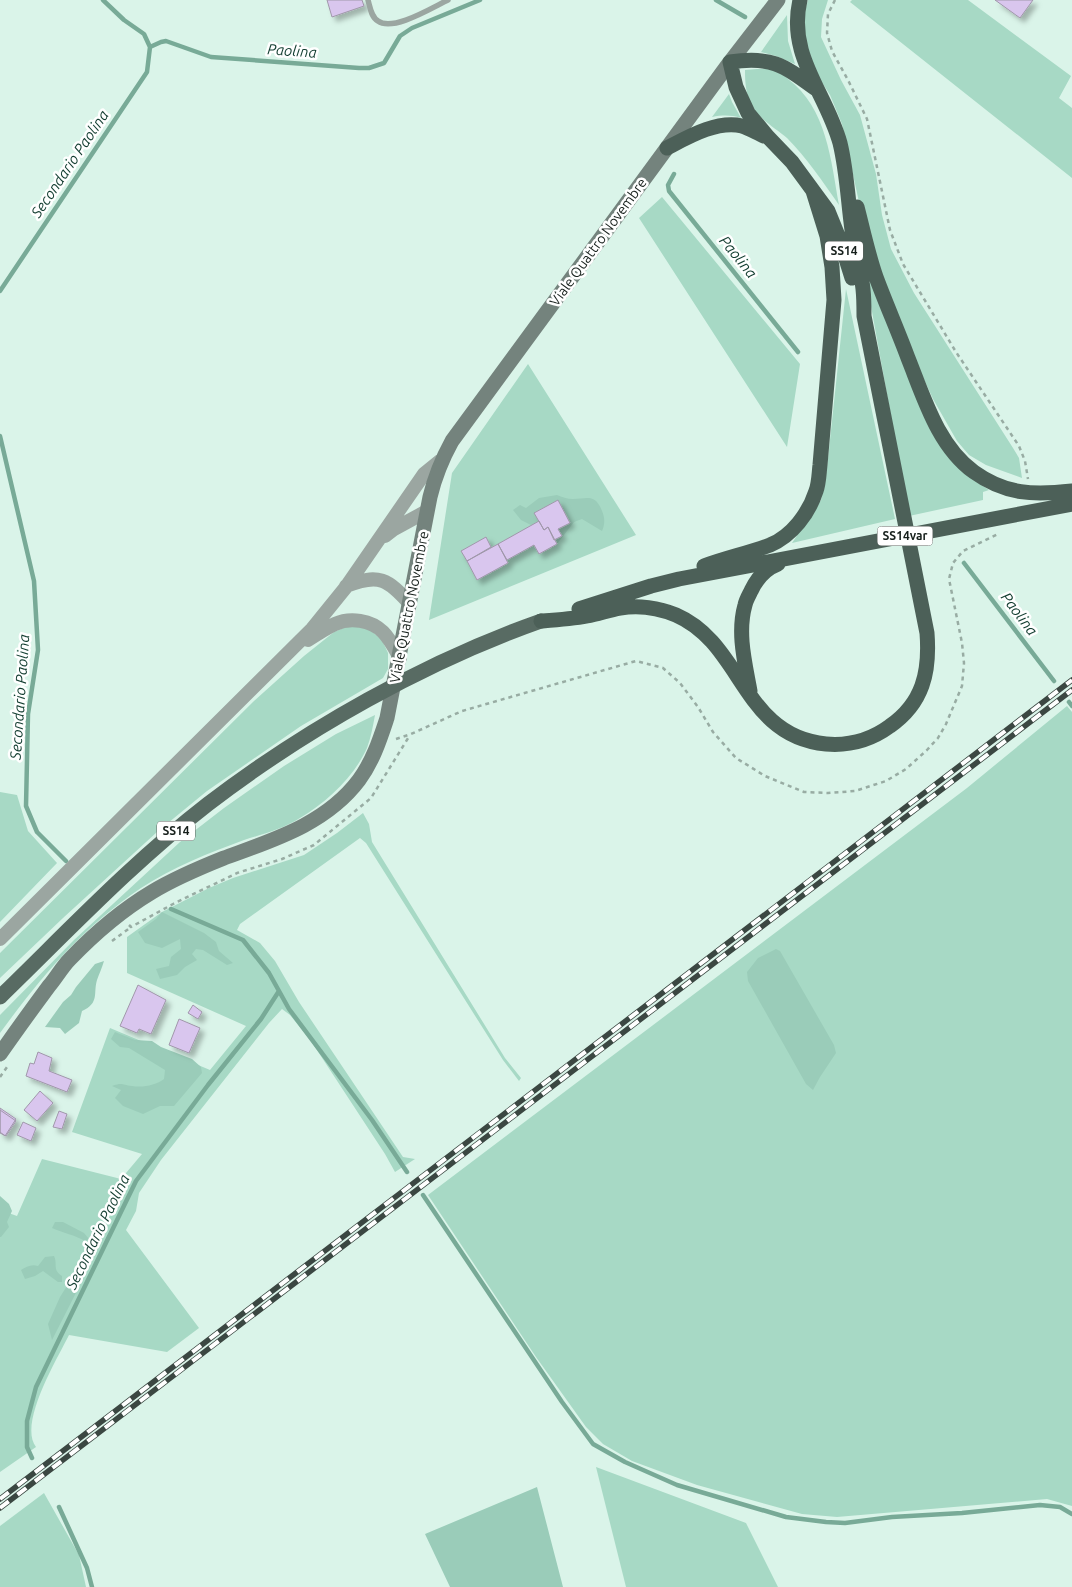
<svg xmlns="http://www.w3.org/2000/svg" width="1072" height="1587" font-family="Ubuntu,sans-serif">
<defs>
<filter id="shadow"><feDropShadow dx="4.5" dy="4.5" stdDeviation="2.5" flood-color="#0004"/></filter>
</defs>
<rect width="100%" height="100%" fill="#daf4e9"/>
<!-- green -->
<path fill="#a7d9c5" d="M808 0H828L822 19 821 37 841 80 860 115 876 174 882 215 891 249 914 293 1013 448 1019 458 1022 478 986 465 969 455 957 441 933 399 895 316 869 248 842 124 830 95 816 73 805 50 804 15Z
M852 0H968L1071 76 1059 98 1072 108V178L850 2Z
M787 15 788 41 795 64 776 56 761 52Z
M757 69C762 69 771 68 776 70 780 71 785 76 788 79 827 108 831 161 839 205 823 182 807 158 787 138 777 129 759 119 753 107 746 96 745 84 745 70Z
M729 94 732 102 741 118C731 115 723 115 712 117Z
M662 197 800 364 787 447 639 218Z
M871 282 971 478 989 490 983 492V500L909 516 867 284Z
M846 289 895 519 792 543 821 500 827 468Z
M528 364 636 535 429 620 452 473Z
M351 625 368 628 382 640 388 653V669L383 678 301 726 207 791 157 832 63 918 0 978V953L254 701 304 656 334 632Z
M1067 706 1072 712V1506L1047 1499 837 1517 802 1514 697 1485 632 1461 603 1444 586 1427 536 1357 428 1195 967 788Z
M375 715C373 726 371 737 367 748 354 777 327 802 300 818 283 829 263 834 244 840 209 853 173 867 141 888 83 927 41 977 0 1033V1015L74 940 180 842 224 808 284 766 336 734Z
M0 792 17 795 28 831 57 863 0 922Z
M363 813 369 824 372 842 505 1058 521 1078 519 1081 503 1060 366 843 360 838 240 924 237 930 260 943 275 961 299 1002 403 1157 415 1159 395 1172 385 1154 311 1041 290 1015 282 1009 269 1023 161 1160 139 1193 136 1211 126 1230 199 1328 167 1352 69 1335C57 1359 18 1424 36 1447L0 1472V1210L17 1216 42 1159 121 1179 142 1154 72 1132 110 1028 210 1070 246 1026 127 973V937L162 912 209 888 233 878 304 855 337 833Z
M596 1467 746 1523 778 1587H626Z
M44 1493 79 1555 86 1587H0V1526Z"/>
<!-- forest -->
<path fill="#9accb9" d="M557 495C562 497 567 499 573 499 587 499 595 493 602 511 605 518 605 524 602 531L582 519 574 522 557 544 554 540 561 536 558 529 570 523 558 500 535 512 539 521 531 525 521 520 513 510 520 505 526 508 539 498Z
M162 912 204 933 216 942 219 951 233 963 227 965 203 950 196 949 192 954 197 960 185 967 177 975 160 979 156 969 169 966 171 957 181 949 180 939 162 948 145 943 138 932 156 919Z
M776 949 780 951 834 1045 836 1053 820 1077 813 1090 806 1084 748 981 747 972 758 958Z
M104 961C102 968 99 974 97 980 93 993 100 1003 82 1011L79 1023 65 1034 60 1028 45 1027 63 1002 71 995 76 987 95 964Z
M115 1032 135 1040 152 1041 161 1047 192 1059 201 1067 202 1073 174 1106H160L143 1114 123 1106 115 1098 121 1090 112 1086C123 1082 122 1085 132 1086 143 1088 156 1085 164 1079L165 1070 129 1048 120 1047 111 1039Z
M0 1196 9 1204 12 1211 7 1222 9 1227 1 1237H0Z
M55 1222H63L84 1233 89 1239 85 1241C75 1235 63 1233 52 1228Z
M54 1256C58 1264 52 1270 62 1276V1282H58L43 1271 35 1276 25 1279 21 1270C26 1267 31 1264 38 1266L45 1257Z
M72 1278 82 1281 52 1340 48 1324 60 1297Z
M537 1487 563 1587H450L425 1534Z"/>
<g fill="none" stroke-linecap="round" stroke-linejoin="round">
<!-- stream -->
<path stroke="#78aa97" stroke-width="4.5" d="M103 0 124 20 144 34 150 47
M716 0 745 17
M150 47 161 42 166 41 211 57 359 68H369L384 63 400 36 412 28 480 0
M674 174 668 185 669 191 798 352
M0 291 147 72 150 47
M0 436 34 581 38 650 28 714 26 806 37 832 66 861
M964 563 1054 681
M1069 702 1072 706
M279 991 289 1009 372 1120 407 1172
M423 1195 562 1402 593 1444 625 1462 677 1485 786 1517 826 1522 845 1523 892 1517 962 1513 1040 1505 1060 1507 1072 1514
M32 1458 27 1447V1421L36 1387 136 1181 208 1085 261 1019 279 991 269 973 243 940 171 909
M59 1507 87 1568 92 1587"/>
</g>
<!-- building -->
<path fill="#d9c6ee" stroke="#a097aa" filter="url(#shadow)" d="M327 0H362L364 6 332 17Z
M995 0H1033L1020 18Z
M558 500 570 523 558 529 562 536 554 540 548 527 544 530 534 513Z
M539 521 544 530 548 527 557 544 539 554 534 545 507 560 498 544Z
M486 537 491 547 467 561 461 551Z
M498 544 508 563 477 580 467 561Z
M138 985 166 1000 151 1034 139 1029 137 1033 120 1026Z
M193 1005 202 1012 198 1019 188 1013Z
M179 1019 200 1028 189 1053 169 1045Z
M38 1052 52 1058 49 1071 72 1080 67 1092 26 1076 30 1063 34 1064Z
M40 1091 53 1103 37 1121 24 1110Z
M0 1108 16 1119 5 1136 0 1132Z
M0 1110 16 1121 6 1136 0 1133Z
M59 1111 67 1114 62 1129 53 1127Z
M23 1122 36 1128 31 1141 17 1135Z"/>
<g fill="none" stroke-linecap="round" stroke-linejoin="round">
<!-- path -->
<path stroke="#98aca3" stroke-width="2.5" stroke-dasharray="4 4" stroke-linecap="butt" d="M835 0 828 14 827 33 832 51 848 80 867 119 890 230 903 264 956 352 1019 446 1025 461 1028 479
M396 739 411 734 462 711 636 661 663 668 680 683 698 707 713 732 736 758 765 776 804 792 828 793 855 791 886 781 906 769 927 750 938 738 946 724 962 686 964 663 962 643 949 579 953 563 963 551 998 534
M129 925 131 927 173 904 237 873 282 859 314 845 371 798 410 735
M112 941 131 927
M0 1077 7 1067"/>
<!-- service -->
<path stroke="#9ba6a1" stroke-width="5.5" d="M368 0C370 7 371 17 378 21 393 32 433 7 448 0"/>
<!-- tertiary -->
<path stroke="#9ba6a1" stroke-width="14" d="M385 536 394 529 427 511
M346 586C379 573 388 579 410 604
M308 640C317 634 326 628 335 624 350 617 371 620 383 632 390 639 395 649 400 658
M0 939 312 629 346 587 424 474 440 461"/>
<!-- secondary -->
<path stroke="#74837d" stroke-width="15" d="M0 1054C16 1031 32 1009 49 986 56 978 62 967 70 959 94 934 122 910 152 892 175 878 199 868 224 858 273 840 326 824 359 780 373 761 380 739 387 718L430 497C435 476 441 461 452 441L730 62 778 0"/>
<!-- primary -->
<path stroke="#586b63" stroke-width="15" d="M0 997C68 931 133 862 208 804 306 729 425 662 541 621"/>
<!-- trunk -->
<path stroke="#4c6058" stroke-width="15" d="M816 89C783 65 772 56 730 62L736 87 748 113 768 137 792 162 828 211 841 243 852 278
M667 148C688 137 717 120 742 126 749 128 757 133 764 136
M857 207C863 230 868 254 876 277 886 304 898 331 908 358 924 398 938 446 974 472 1006 495 1034 495 1072 491
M704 566C725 558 749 553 770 545 792 536 809 513 816 491 819 483 819 473 820 465L834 300 832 267 827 236 813 191
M579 609 651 586 679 579 1072 504
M541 621C556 620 572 619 587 616 598 614 609 610 620 608 638 605 659 608 676 615 743 644 742 736 826 744 849 746 871 740 890 726 923 703 930 672 927 633L864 316C864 307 864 298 863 289 861 269 854 250 852 230 848 201 847 172 840 143 826 92 787 56 800 0
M750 691C745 663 737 633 745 605 746 600 749 595 751 591 757 578 765 569 778 564"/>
<!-- rail casing -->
<g stroke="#3b4742" stroke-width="5.5">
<path id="rail" d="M0 1499 1072 680
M0 1508 1072 690"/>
</g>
<!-- rail -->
<use href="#rail" stroke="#fff" stroke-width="4" stroke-dasharray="11" stroke-linecap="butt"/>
</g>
<g text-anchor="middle" stroke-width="5" stroke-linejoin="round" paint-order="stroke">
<!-- shield labels -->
<g fill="#fff" stroke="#5c625f" stroke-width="1">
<rect x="825" y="241.5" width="38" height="19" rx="4"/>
<rect x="877.5" y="526.5" width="55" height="19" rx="4"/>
<rect x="157" y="821.5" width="38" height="19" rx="4"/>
</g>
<g font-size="12" font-weight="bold" fill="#161f1b">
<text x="844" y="255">SS14</text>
<text x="905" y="540">SS14var</text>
<text x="176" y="835">SS14</text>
</g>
<!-- street labels -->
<g font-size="14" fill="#161f1b" stroke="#fff">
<text transform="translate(598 242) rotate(-54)" y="5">Viale Quattro Novembre</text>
<text transform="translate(409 607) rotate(-79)" y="5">Viale Quattro Novembre</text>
</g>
<!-- water labels -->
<g font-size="15" font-style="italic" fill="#123d30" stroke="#fff">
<text transform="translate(292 51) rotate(4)" y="5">Paolina</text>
<text transform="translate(70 164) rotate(-56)" y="5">Secondario Paolina</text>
<text transform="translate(738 257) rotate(51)" y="5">Paolina</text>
<text transform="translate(1019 614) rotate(53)" y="5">Paolina</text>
<text transform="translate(20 697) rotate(-86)" y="5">Secondario Paolina</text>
<text transform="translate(98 1232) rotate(-64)" y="5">Secondario Paolina</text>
</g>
</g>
</svg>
